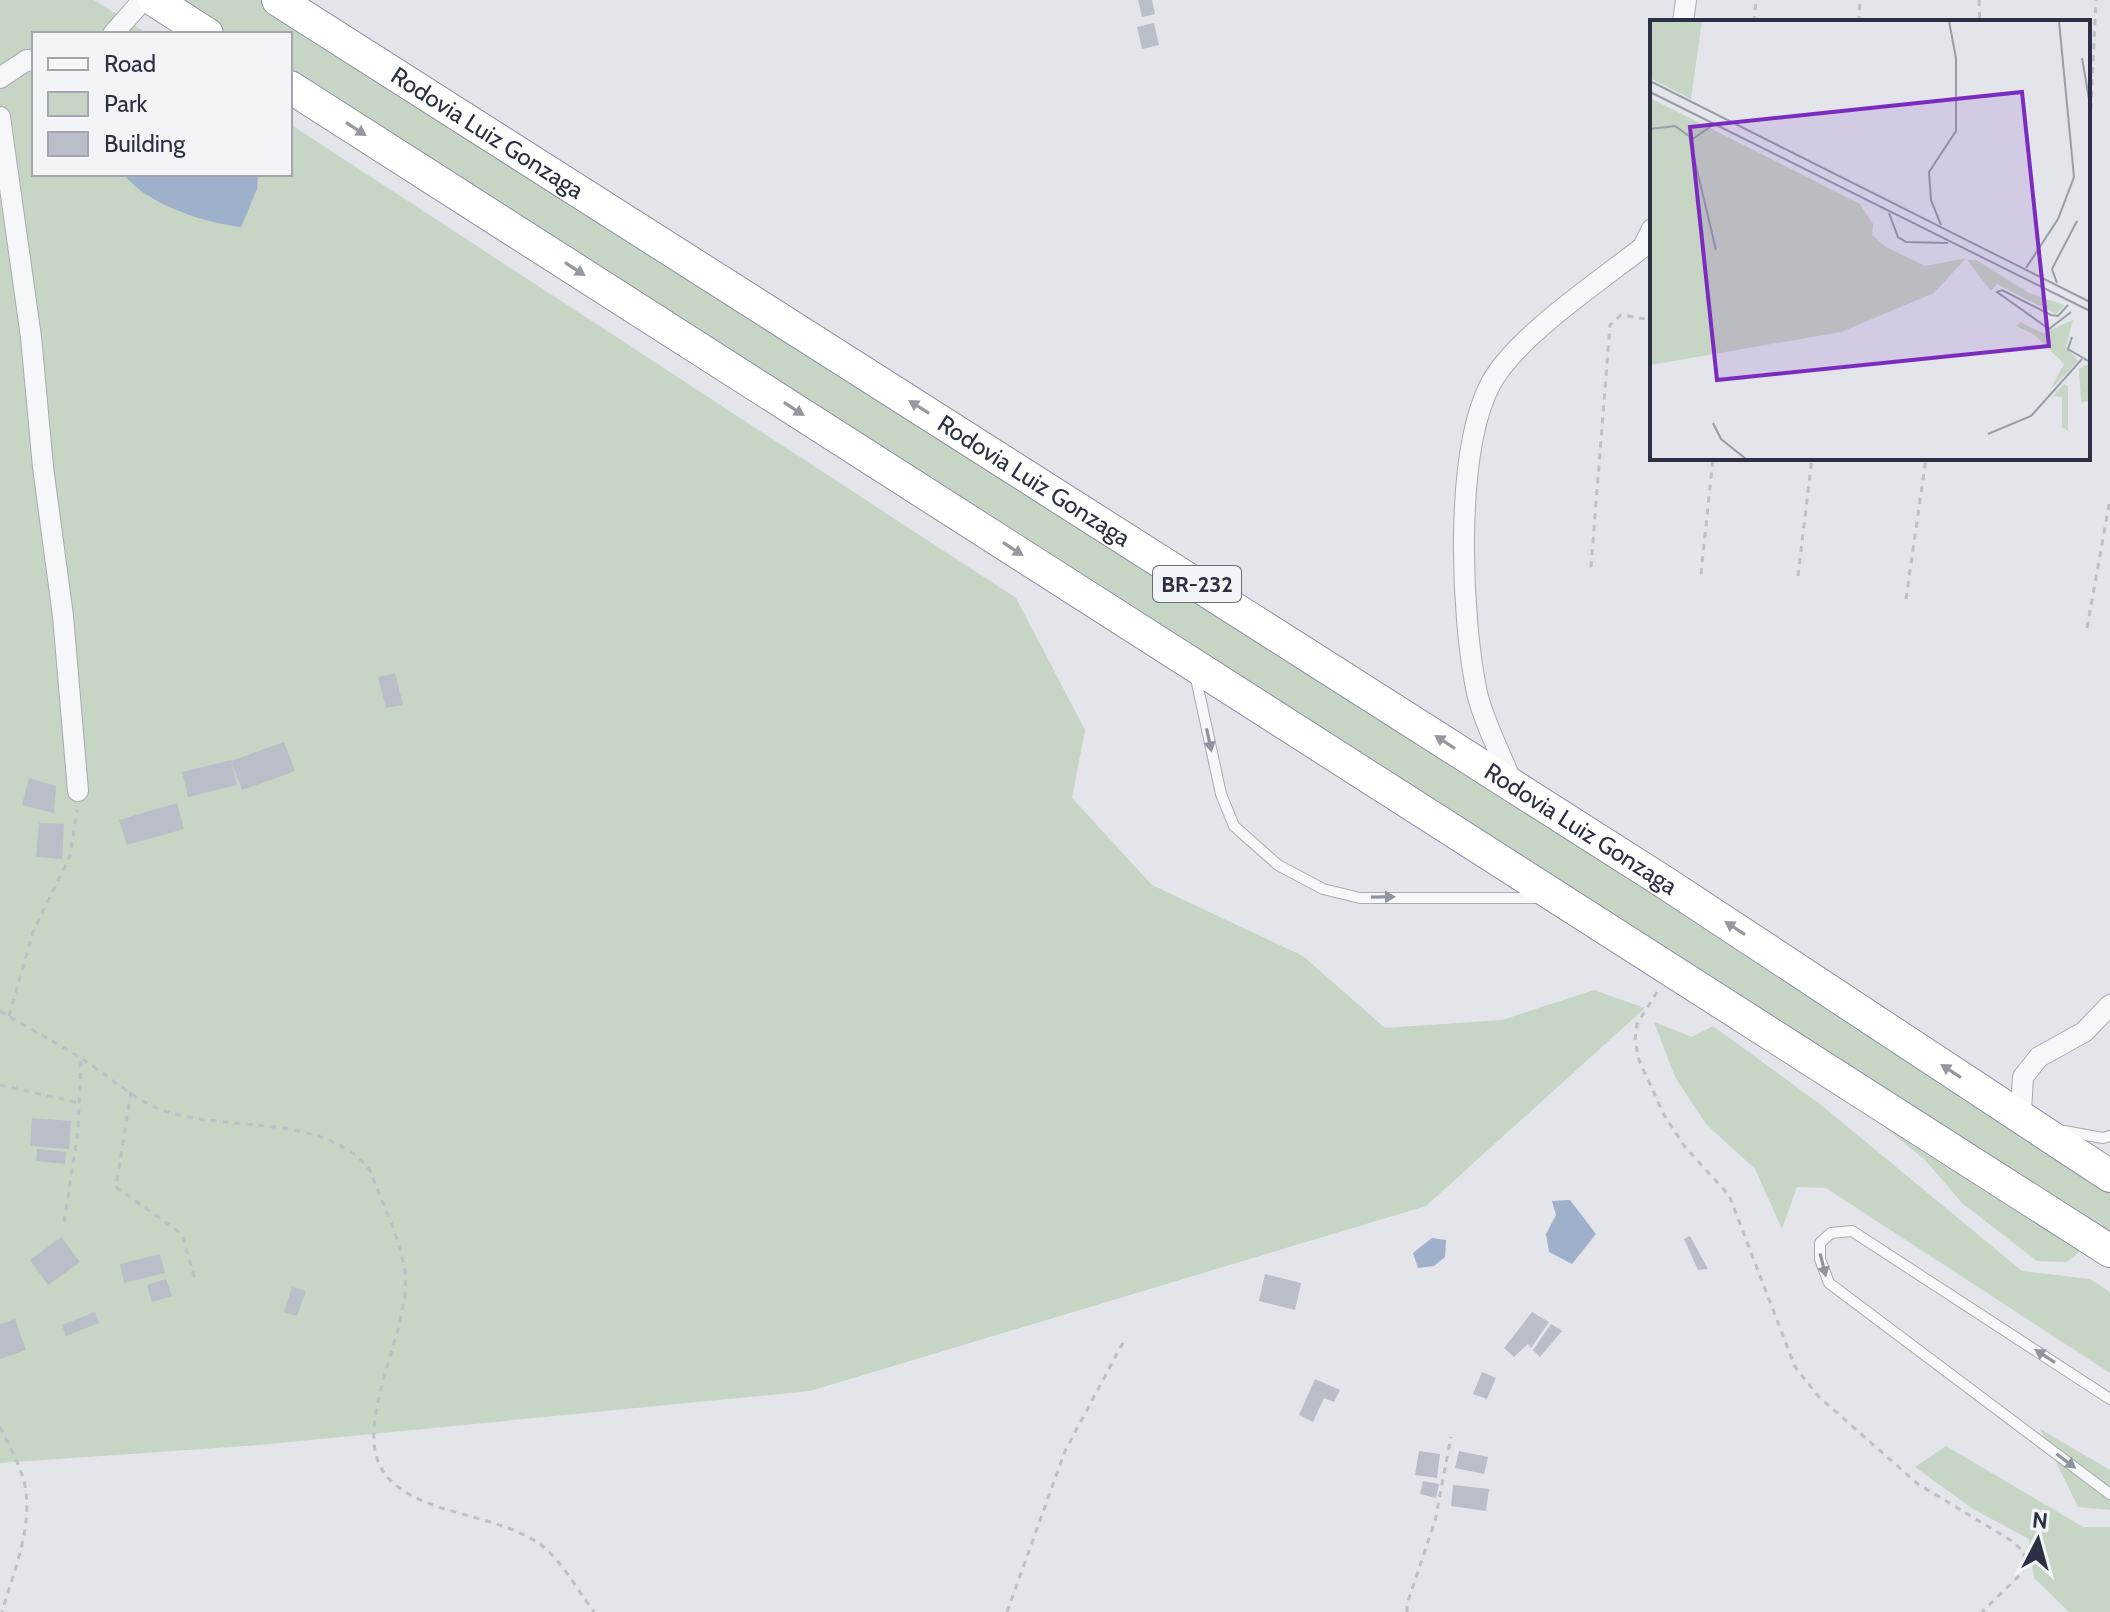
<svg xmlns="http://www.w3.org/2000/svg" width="2110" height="1612" font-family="Cabin,sans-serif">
<rect width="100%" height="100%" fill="#e3e5eb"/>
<!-- green -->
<path fill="#c7d5c4" d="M0 0H94L148 34H34V174H290V124L1016 598 1085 730 1072 798 1152 885 1303 956 1385 1028 1502 1020 1594 990 1645 1008 1426 1206 810 1391 259 1445 0 1463Z
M169 0H278L2110 1192V1250L2094 1241 2066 1262 2037 1261 1962 1203 1925 1160 1860 1107 290 77V34H223Z
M1654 1022 1692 1037 1713 1026 1820 1104 2022 1271 2090 1279 2110 1292V1373L1826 1188 1797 1187 1782 1229 1755 1169 1706 1124 1675 1077Z
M2040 1429 2110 1470V1510L2078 1507Z
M1946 1446 2083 1527H2110V1612H2069L2034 1578 2029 1539 1973 1509 1915 1467Z"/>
<!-- water -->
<path fill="#9eb0ca" d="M124 174H258L257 189 241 227C205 223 145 204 124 174Z
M1570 1200 1596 1234 1572 1264 1549 1252 1546 1234 1556 1215 1552 1201Z
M1432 1238 1446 1240 1445 1257 1434 1266 1418 1268 1413 1253Z"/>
<!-- building -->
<path fill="#babec8" d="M1138 0H1152L1155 14 1142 17Z
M1154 23 1159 45 1142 49 1137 27Z
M395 673 403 705 386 708 378 677Z
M284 742 295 771 242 790 231 761Z
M231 760 237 785 188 797 182 772Z
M29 778 56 786 54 813 22 805Z
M177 803 184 829 127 845 119 820Z
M39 823 64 824 62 859 36 857Z
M32 1118 71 1121 69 1149 30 1146Z
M37 1149 66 1152 65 1164 36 1161Z
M1690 1236 1708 1269 1698 1270 1684 1239Z
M61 1237 80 1262 48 1285 30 1260Z
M160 1254 165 1273 124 1283 120 1264Z
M1265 1274 1301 1283 1295 1310 1259 1301Z
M166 1279 172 1296 152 1302 147 1285Z
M292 1287 306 1291 297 1316 284 1312Z
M95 1312 99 1323 66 1336 62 1325Z
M1532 1312 1549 1322 1531 1348 1528 1344 1514 1357 1504 1348Z
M15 1319 26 1350 0 1359V1324Z
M1551 1324 1562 1331 1540 1357 1533 1350Z
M1482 1372 1496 1378 1487 1399 1473 1394Z
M1315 1379 1340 1390 1334 1402 1324 1398 1313 1422 1299 1415Z
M1419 1451 1440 1454 1437 1478 1415 1475Z
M1459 1451 1488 1457 1484 1474 1455 1468Z
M1423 1481 1439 1484 1436 1498 1420 1494Z
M1453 1485 1489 1489 1486 1511 1451 1506Z"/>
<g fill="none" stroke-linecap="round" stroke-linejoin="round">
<!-- service casing -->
<g stroke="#a8abb5" stroke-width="12">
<path id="service" d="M1195 674 1221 794 1234 826 1278 865 1323 889 1360 898H1542
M2064 1131 2103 1138 2110 1136
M2110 1399 1852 1231 1831 1233 1820 1243V1259L1829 1283 2110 1494"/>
</g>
<!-- minor casing -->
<g stroke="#a8abb5" stroke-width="22">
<path id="minor" d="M1683 22 1686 0
M113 34 143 0
M0 78 27 60 34 61
M0 117 31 337 43 467 63 616 78 791
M1512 783C1501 754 1484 723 1477 693 1461 617 1454 455 1490 385 1514 338 1600 281 1643 247L1652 229
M2021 1111 2023 1077 2039 1057 2084 1032 2110 1005"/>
</g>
<!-- trunk casing -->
<g stroke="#8a91a1" stroke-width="34">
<g id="trunk">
<path d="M154 0 207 34"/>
<path id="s1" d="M278 0 1664 882 2110 1176"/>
<path d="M290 87 2110 1251"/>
</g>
</g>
<!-- path -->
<path stroke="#bdc0c6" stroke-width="3" stroke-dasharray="6 6" stroke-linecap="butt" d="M1979 0 1980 22
M1754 22 1756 0
M1859 22 1860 0
M2088 169 2096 0
M1591 567 1610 325 1621 315 1652 320
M1701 574 1713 458
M1798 576 1812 458
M1906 599 1926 458
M2087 628 2110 499
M1657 992 1637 1024 1635 1040 1639 1060 1664 1115 1685 1147 1729 1195 1795 1367 1819 1397 1918 1484 2012 1541 2024 1552V1568L2020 1575 1982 1612
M0 1011C28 1028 58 1043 85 1061 111 1078 138 1103 168 1112 232 1132 324 1113 370 1170 382 1203 401 1239 405 1274 411 1336 344 1434 390 1480 426 1516 499 1514 541 1545 562 1561 578 1591 594 1612
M9 1016 33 932 70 856 77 810
M0 1085 80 1103
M131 1092 116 1187 182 1234 195 1280
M64 1222 78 1132 81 1059
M0 1427C7 1442 16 1457 21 1472 38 1516 14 1570 2 1612
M1007 1612 1065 1451 1126 1337
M1407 1612V1604L1435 1521 1451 1437"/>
<!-- service -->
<use href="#service" stroke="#f6f7f9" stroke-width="10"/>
<!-- minor -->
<use href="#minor" stroke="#f6f7f9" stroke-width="20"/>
<!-- trunk -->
<use href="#trunk" stroke="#fff" stroke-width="32"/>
</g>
<!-- one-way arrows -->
<defs><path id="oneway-solid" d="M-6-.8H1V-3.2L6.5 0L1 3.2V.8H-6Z" transform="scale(2)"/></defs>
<g fill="#9598a1">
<use href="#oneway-solid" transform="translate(356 129) rotate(33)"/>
<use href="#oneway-solid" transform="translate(575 269) rotate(33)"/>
<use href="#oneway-solid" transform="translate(919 407) rotate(-148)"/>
<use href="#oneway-solid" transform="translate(794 409) rotate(33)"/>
<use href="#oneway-solid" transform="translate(1013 549) rotate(33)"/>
<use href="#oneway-solid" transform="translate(1445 742) rotate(-147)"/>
<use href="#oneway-solid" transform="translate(1735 928) rotate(-147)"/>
<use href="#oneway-solid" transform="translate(1951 1071) rotate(-147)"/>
</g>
<g fill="#90949e">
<use href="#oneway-solid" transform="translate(1209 740) rotate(78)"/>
<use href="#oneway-solid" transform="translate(1383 897) rotate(-1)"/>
<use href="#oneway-solid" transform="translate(1823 1265) rotate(76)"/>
<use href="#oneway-solid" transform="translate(2045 1356) rotate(-147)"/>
<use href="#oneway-solid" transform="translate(2066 1461) rotate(37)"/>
</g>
<g text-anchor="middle" stroke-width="6" stroke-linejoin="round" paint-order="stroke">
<!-- shield labels -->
<rect fill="#f3f4f8" stroke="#676c79" stroke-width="2" x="1153" y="566" width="88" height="36" rx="6"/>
<g font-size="22" font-weight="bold" fill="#2b3143">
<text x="1197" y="592">BR-232</text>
</g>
<!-- street labels -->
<g font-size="24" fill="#2b3143" stroke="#f3f4f8">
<text dy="8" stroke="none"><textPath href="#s1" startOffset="248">Rodovia Luiz Gonzaga</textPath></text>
<text dy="8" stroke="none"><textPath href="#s1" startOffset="896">Rodovia Luiz Gonzaga</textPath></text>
<text dy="8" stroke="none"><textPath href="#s1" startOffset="1544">Rodovia Luiz Gonzaga</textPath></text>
</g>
</g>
<!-- overview -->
<g transform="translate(1650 20)">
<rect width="440" height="440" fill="#e3e5eb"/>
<path d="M0 1H52L41 79 0 58ZM0 78 210 184 223 204 222 215 236 227 275 246 316 238 284 273 191 312 0 345ZM317 240H326L379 273 414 285 406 294 347 264 341 271ZM423 300 416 326 428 341 400 370 414 344 385 315 366 306 370 302 393 313ZM440 343V381L431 382 429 349ZM414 364 418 366V411L412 407V377L403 376Z" fill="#c7d5c4"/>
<path fill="none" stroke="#999da8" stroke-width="2" d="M432 38 440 85M0 61 440 282M0 72 440 291M0 109 25 106 39 116 66 230M41 120 63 105M239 193 248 217 256 222 298 223M291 205 281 180 279 152 306 111V38L299 1M376 248 408 199 424 157 409 1M407 263 402 249 427 201M418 285 408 296 401 295 352 270 347 272 399 309 421 292M422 317 418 329 440 342M63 403 71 419 96 439M338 414 381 396 432 339"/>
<path fill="#7b2cbf" fill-opacity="0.15" stroke="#7b2cbf" stroke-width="4" d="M372 72 399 326 67 360 40 107Z"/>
<rect width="440" height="440" fill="none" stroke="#2b3143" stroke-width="4"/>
</g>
<!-- legend -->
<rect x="32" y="32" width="260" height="144" fill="#f3f4f8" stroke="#a3a6b0" stroke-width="2"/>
<rect x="48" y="58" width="40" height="12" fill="#f6f7f9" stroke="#a3a6b0" stroke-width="2"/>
<text x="104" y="72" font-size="24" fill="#2b3143">Road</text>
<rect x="48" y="92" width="40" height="24" fill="#c7d5c4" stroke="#a3a6b0" stroke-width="2"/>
<text x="104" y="112" font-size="24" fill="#2b3143">Park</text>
<rect x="48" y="132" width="40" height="24" fill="#babec8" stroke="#a3a6b0" stroke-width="2"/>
<text x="104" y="152" font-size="24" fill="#2b3143">Building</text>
<!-- north arrow -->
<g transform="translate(2038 1540) rotate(6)" stroke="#f3f4f8" stroke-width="6" paint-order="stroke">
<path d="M0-6L14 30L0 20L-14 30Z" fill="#2b3143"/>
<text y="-12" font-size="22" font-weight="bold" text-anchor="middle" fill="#2b3143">N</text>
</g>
</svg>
